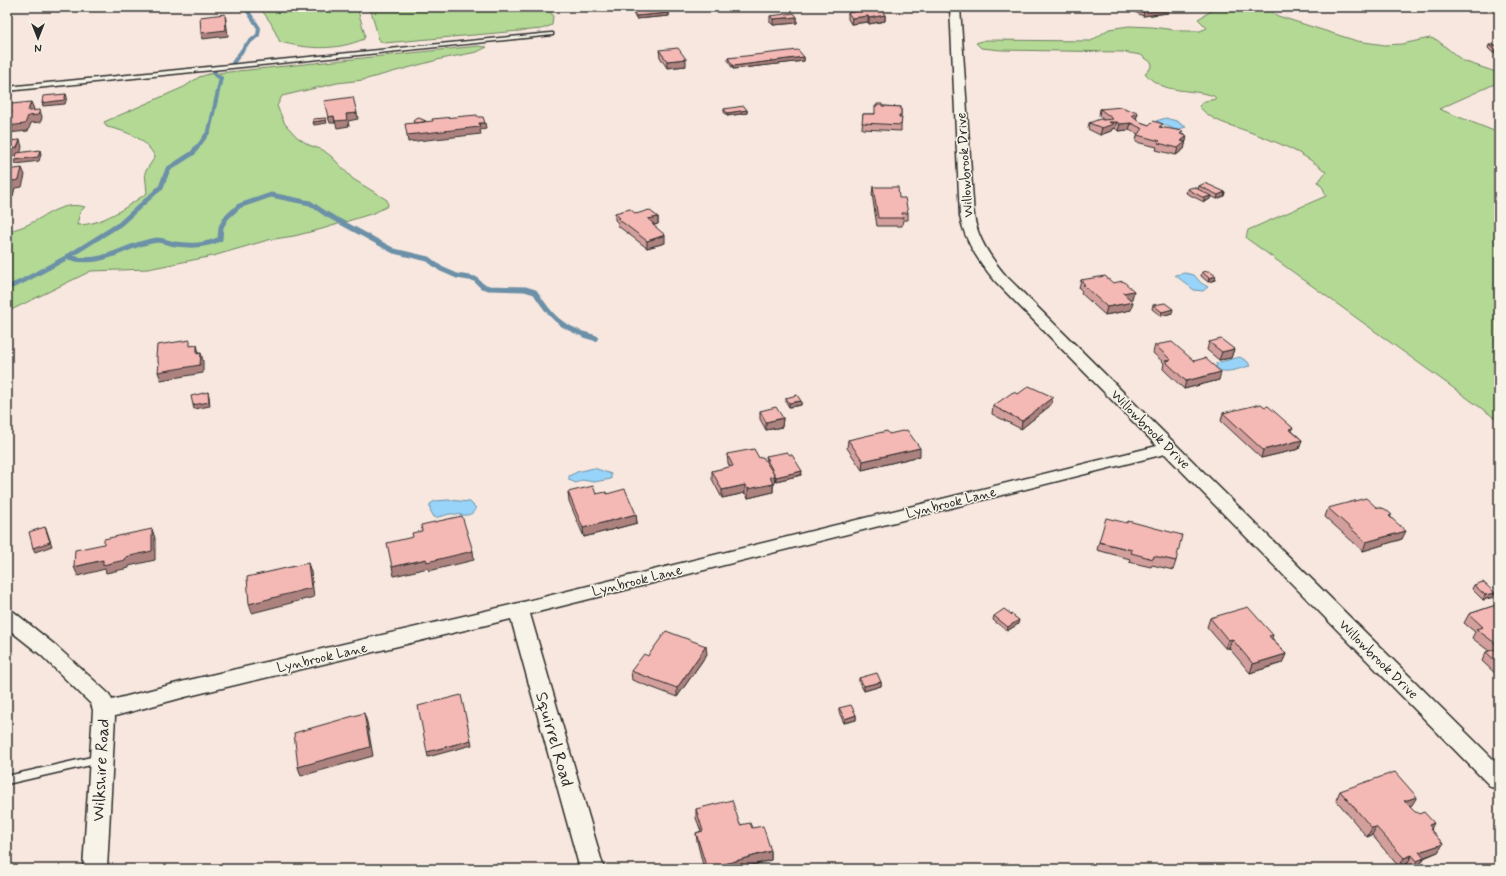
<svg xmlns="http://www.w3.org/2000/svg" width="1506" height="876" font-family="Mynerve,sans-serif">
<rect width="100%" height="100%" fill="#f7e7de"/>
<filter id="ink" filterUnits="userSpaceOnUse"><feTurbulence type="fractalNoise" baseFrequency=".025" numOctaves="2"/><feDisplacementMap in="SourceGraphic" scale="8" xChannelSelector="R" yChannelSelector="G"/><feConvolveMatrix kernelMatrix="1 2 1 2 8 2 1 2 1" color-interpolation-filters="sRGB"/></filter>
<g filter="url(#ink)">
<!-- green -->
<path fill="#b3d995" stroke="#6f8260" d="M261 7H357L365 35 364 39C336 51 308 49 280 42L271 23 263 12Z
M370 7H544L553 15 552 25 542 29 384 43 379 40Z
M1218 7H1267L1268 10 1278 16 1357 41 1385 45 1402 44 1430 38 1437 40 1463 61 1499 73V82L1439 109 1499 133V421L1246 238 1248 230 1326 196 1323 188 1318 182 1326 172C1304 152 1274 141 1247 131 1230 125 1210 121 1199 106L1205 101 1216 99 1214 96C1191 88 1162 95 1145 73L1150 69 1152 63 1141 55 1123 52 1001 50 981 48 976 43 985 40 1091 41 1109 29 1129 26 1152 27 1182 31H1200L1207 28 1198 19Z
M478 46 487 47 477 52 441 59 363 80 337 83 282 96 277 106 285 124 297 137 309 145 323 150 332 157 353 179 387 200 388 206 374 213 322 229 294 236 268 240 213 256 148 269 91 271 7 312V232C15 229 24 227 31 223 49 214 64 201 85 207L80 212 77 225C103 225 126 207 147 193L145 172 155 157C146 138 126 131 107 127L104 122 184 87 199 77 209 74Z"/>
<!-- water -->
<path fill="#98d4f9" stroke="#6c90a7" d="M1166 118C1170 120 1176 120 1179 122V123L1186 127 1176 130 1156 121Z
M1185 273 1194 275 1201 283 1208 287 1203 291 1194 290 1175 275Z
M1240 357 1248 362 1250 366C1240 368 1223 376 1215 367L1217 366 1216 363Z
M594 468 611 474V479L594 482 582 480 576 483 569 480V476L577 472Z
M448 500 470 502 476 508C470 520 460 513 450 514 444 515 439 518 434 517L430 510V504L435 501Z"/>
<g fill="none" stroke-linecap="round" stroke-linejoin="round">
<!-- stream-far2 -->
<path stroke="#6c90a7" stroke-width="4" d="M233 63 246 45 258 35 259 28 245 7
M197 148 209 131 221 78 215 75V71"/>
<!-- stream-far1 -->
<path stroke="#6c90a7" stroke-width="5" d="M68 257C104 268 124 244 157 240 163 240 169 243 175 244 191 246 205 246 220 239L221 227 226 218 239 206 271 195 310 203 326 214 394 251 428 259 441 269 457 276 475 279 482 286 489 288 525 289 535 292C551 317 559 326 588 336
M7 288 23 281 64 259 120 224 161 187 168 169 193 153 197 147"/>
<!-- stream -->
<path stroke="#6c90a7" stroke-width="6" d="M585 335 595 338"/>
<!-- service casing -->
<g stroke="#2b2b2b" stroke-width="3">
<path id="service" d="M551 33H553V35L7 91V87Z
M100 755 104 756 105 759 104 762 7 784V776Z"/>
</g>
<!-- minor casing -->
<g stroke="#2b2b2b" stroke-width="3">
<path id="minor" d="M950 7H960L974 216C978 240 991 258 1006 276L1499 765V789L1491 787 1165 454 530 614 604 869H580L511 619 185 697 115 716 107 869H83L93 710 91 704 41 655 7 628V610L14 612 55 645 109 694 112 700 185 681 519 603 1157 446 996 282C979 262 965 242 960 216Z"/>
</g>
<!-- service -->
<use href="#service" fill="#f7f3e8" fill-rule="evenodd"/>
<!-- minor -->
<use href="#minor" fill="#f7f3e8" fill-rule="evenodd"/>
</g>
<!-- wall -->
<path fill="#d39f9c" stroke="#2b2b2b" d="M146 7H172L168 9Z
M862 7 885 15V21L869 24 868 22 851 24 848 19V13L862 10Z
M1134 7H1170L1168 13 1143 16 1135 12 1136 8Z
M632 10 669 13V16L636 19 633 13Z
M770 16 797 17V23L773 25 770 22Z
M1489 45 1499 46V53H1493L1488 48Z
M659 50 686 66 667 68 660 57Z
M804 57V61L733 69 728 61V58Z
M882 106 901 107V131L862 129 863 114H874Z
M724 109 747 110V113L727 116 724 112Z
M1100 109 1126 110 1138 113 1136 119 1140 122 1149 125 1162 127 1187 136 1184 149 1176 155 1156 150 1157 147 1136 142 1137 135 1138 134 1129 130 1118 131 1115 128 1112 129 1111 131 1100 135 1088 129 1089 123 1104 120 1099 116Z
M1199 186 1225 192 1224 196 1217 199 1211 196 1210 199 1204 202 1186 193 1187 189H1198Z
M873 187 899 198 908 213V220H903L902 226H877L872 194Z
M615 213 636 214 658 217V224L654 225V226L665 243 647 248 618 226V223L615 220Z
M1202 272 1215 280 1208 282 1201 276Z
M1081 280 1113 283 1132 299H1130L1131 310 1105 315 1081 293 1082 291 1079 288Z
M1153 305 1172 313 1161 316 1152 309Z
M1209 342 1234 349 1231 358 1219 360 1207 350Z
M1155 345 1194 361 1219 380 1184 389 1163 369 1164 363 1153 353Z
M1018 394 1051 405 1021 429 992 414 993 406Z
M786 398 801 401V405L789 407 786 402Z
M1265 407 1293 428 1292 431 1302 440 1299 449 1261 458 1221 421 1223 413Z
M760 411 783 418 782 427 766 430 760 419Z
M889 434 920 456 862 470 847 448 848 440Z
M727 454 759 458 767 463 766 456 802 471 801 475 776 481 775 478 774 485H773V492L748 498 745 493 722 498 712 479V471L730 467 728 463Z
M568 492 596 494H607L636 514 637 523 584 537 569 501Z
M1376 507 1391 517 1402 539 1363 551 1325 517 1328 508Z
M1099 542 1176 561 1173 570 1152 565 1151 567 1129 562 1130 559 1097 550Z
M1474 585 1493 597 1483 600 1472 589Z
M1499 604V677L1482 661 1486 652 1489 651 1472 638 1475 632 1464 623 1469 614Z
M994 616 1018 624 1007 631 993 620Z
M1210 618 1273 635 1272 638 1286 654 1282 663 1250 673 1229 648H1225L1207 627Z
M707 654 677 697 632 680 631 671 648 656Z
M859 678 881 682V686L864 691 859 682Z
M839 708 856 715V720L844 723 839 712Z
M1340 791 1412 805 1409 806 1432 829 1431 830 1443 844 1438 852 1424 858 1419 867 1415 869H1411L1407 864 1399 867 1372 835 1367 837 1336 800Z
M696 809 752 828 771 851V860L738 869H704L697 841 696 833 701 831 696 818Z"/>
<!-- shaded-wall -->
<path fill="#ac827f" stroke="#2b2b2b" d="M167 7H172L168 9Z
M1170 7 1168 13 1143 16 1144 10Z
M669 13V16L636 19V16Z
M225 14 226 20 228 36 202 39 201 33Z
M885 15V21L869 24V18Z
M868 16V22L851 24 852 18Z
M797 17V23L773 25V19Z
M804 57V61L733 69V66Z
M686 59V66L667 68V61Z
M66 94 67 97 65 104 43 106 42 103Z
M31 102 34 109 31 116 40 110 42 117 41 122 31 123 28 131 7 133V126L28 111Z
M747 110V113L727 116V113Z
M357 113 358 119 348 121 349 126 337 128 335 121 346 114Z
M1138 113 1136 119 1132 115Z
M334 116 335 123H330L328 117Z
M326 120 327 123 314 125 313 122Z
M1109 122H1117L1115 128 1112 129 1111 131 1100 135 1102 128Z
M479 123H485L486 129 480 130 481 134 408 142 407 135Z
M1131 123 1129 130 1118 131 1120 124Z
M1187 136 1184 149 1176 155 1178 148 1181 141Z
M20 140 22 147 20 155 7 157V149Z
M40 150 41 154 39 161 16 164 15 160Z
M22 168 25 175 22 187 15 188 13 196H7V189L12 181Z
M1225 192 1224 196 1217 199 1218 195Z
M1211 196 1210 199 1204 202V198Z
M658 217V224L654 225V231L648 219Z
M665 235V243L647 248V241Z
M1216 276 1215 280 1208 282 1209 278Z
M1134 291 1132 299 1122 301 1123 293Z
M1133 302 1131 310 1105 315 1107 307Z
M1173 309 1172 313 1161 316 1162 312Z
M197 345 199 353V362L197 354Z
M1234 349 1231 358 1219 360 1222 352Z
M201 353 203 361V373L161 380 158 372Z
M1221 372 1219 380 1184 389 1186 381Z
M208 392 209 396 210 406 194 409 193 405Z
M1053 397 1051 405 1021 429 1022 421Z
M801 401V405L789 407V403Z
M783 418 782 427 766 430V422Z
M1302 440 1299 449 1261 458 1263 450Z
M920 448V456L862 470 863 461Z
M802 471 801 475 776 481V477Z
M775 476 774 485H773V492L748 498V489L770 477Z
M745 485V493L722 498V490Z
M636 514 637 523 584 537 583 528Z
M45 527 47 531 52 546 35 552 33 548Z
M152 529 155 538V560L129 566V568L106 573 105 569 78 576 74 567 103 560 126 557Z
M1406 531 1402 539 1363 551 1366 542Z
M473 551 474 560 429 571 428 568 394 576 392 567 426 559Z
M308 563 311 572 314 597 252 613 249 604Z
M1495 593 1493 597 1483 600 1485 595Z
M1019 620 1018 624 1007 631 1008 627Z
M1232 639 1229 648H1225L1228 640Z
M706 646 707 654 677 697V688Z
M1286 654 1282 663 1250 673 1253 664Z
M881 682V686L864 691V686Z
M364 713 367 722 373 756 301 776 298 767Z
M856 715V720L844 723 845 719Z
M471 740 472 745 428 757 427 752Z
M1417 797 1412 805 1400 810 1404 801Z
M1434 823 1431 829H1432L1427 838 1429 825Z
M1376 827 1372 835 1367 837 1372 828Z
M1443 844 1438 852 1416 860 1419 852Z
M771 851V860L738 869H707Z
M1412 855 1407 864 1399 867 1404 858Z
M1424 858 1419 867 1413 869 1417 861Z"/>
<!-- building -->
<path fill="#f5b9b5" stroke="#2b2b2b" d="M665 7 669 13 636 16 632 10Z
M862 7 875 8 881 10 885 15 869 18 868 16 852 18 848 13 863 10Z
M1138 7H1170L1144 10Z
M794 13 797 17 773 19 770 16Z
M225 14 226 30 201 33 200 17Z
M1489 45 1499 46V50H1494Z
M678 48 686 59 667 61 659 50Z
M798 50 804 57 733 66 728 58Z
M66 94 64 100 42 103 43 96Z
M353 97 357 113 346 114 347 120 335 121 334 116 328 117 324 101Z
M31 102 28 111 40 110 38 115 28 116 25 124 7 126V118L9 113H11L12 111H9L12 104Z
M877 104H882V106L901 107V115H899V118H902L901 125 862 123 863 114H875V106H877Z
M744 106 747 110 727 113 724 109Z
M1122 107 1126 110 1135 111 1138 113 1132 115 1140 122 1149 125 1153 121 1163 124 1159 127 1183 131 1180 134 1187 136 1181 141 1185 142 1178 148 1158 143 1160 141 1137 135 1143 129 1131 123 1120 124 1117 122H1109L1113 124 1102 128 1089 123 1100 119 1103 120 1113 119 1100 109Z
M477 115 478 117H483L485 123H479L480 127 407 135 405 124 433 121 432 119Z
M326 118V120L313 122V119Z
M419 118 426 121 423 122 417 123 413 122 414 120Z
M20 140 17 148 7 149V141Z
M40 150 38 157 15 160 17 153Z
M22 168 19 180 12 181 10 188 7 189V170Z
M1205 183 1225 192 1218 195 1199 186Z
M873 187H898L899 198H905L908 213H902L903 218H878Z
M1194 187 1211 196 1204 198 1187 189Z
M630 209 636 214 649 210 658 217 648 219 654 224H652L665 235 647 241 618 219 620 218 615 213Z
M1209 271 1216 276 1209 278 1202 272Z
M1105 276 1113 283 1123 281 1134 291 1123 293 1133 302 1107 307 1083 285H1085L1081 280Z
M1165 303 1173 309 1162 312 1153 305Z
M1221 339 1234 349 1222 352 1209 342Z
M190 340V346L197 345V354L201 353 200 365 158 372 159 363H158V357H156L157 345Z
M1172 342 1194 361 1205 358 1221 372 1186 381 1165 361 1171 360 1155 345Z
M1029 386 1053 397 1022 421 993 406 1013 392 1018 394Z
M208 392 209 402 193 405 191 396Z
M797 395 801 401 789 403 786 398Z
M1261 404 1265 407 1268 406 1293 428 1289 429 1302 440 1263 450 1223 413Z
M776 407 783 418 766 422 760 411Z
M907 430 920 448 863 461 848 440 887 431 889 434Z
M754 449 759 458 763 457 775 476 770 477 773 484 748 489 745 485 722 490 712 471 733 466 727 454Z
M787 452 790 455H792L802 471 776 477 767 460H769L766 456Z
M593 486 596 494 606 492 607 494 625 489 636 514 583 528 568 492Z
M1366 498 1376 507 1385 509 1392 515 1389 516 1406 531 1366 542 1328 508Z
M462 516 473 551 427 562 426 559 392 567 387 543 413 537 412 533 422 531 421 525Z
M1106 518 1127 523 1128 521 1182 535 1176 561 1154 556 1153 559 1131 553 1132 550 1099 542Z
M45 527 50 542 33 548 29 532Z
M152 529V551L126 557 125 560 103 565V560L74 567 75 550 104 544V539Z
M308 563 311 588 249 604 247 577Z
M1483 582 1495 593 1485 595 1474 585Z
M1499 604V646L1476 629 1483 627 1469 614Z
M1248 607 1273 635 1269 636 1286 654 1253 664 1232 639 1228 640 1210 618Z
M1004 609 1019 620 1008 627 994 616Z
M666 631 706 646 677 688 631 671 644 654 648 656Z
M1499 648V664L1486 652Z
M877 673 881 682 864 686 859 678Z
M461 695 471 740 427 752 418 706Z
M851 705 856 715 845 719 839 708Z
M364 713 370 747 298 767 294 733Z
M1395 772 1417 797 1404 801 1415 812H1416L1419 814 1424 812 1434 823 1429 825 1432 829H1430L1443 844 1419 852 1424 858 1417 861 1412 855 1404 858 1376 827 1372 828 1340 791Z
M732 800 740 825 750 823 752 828 763 826 771 851 707 869 696 833 703 831 696 809Z
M447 866 448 869H435Z"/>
</g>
<g text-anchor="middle" stroke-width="3" stroke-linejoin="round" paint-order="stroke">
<!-- street labels -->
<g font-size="14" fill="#2b2b2b" stroke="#f7f3e8">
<text transform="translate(964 165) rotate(-94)" y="5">Willowbrook Drive</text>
<text transform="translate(1151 429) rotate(45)" y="5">Willowbrook Drive</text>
<text transform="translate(951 502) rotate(-14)" y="5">Lynbrook Lane</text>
<text transform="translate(637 580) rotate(-14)" y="5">Lynbrook Lane</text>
<text transform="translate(322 657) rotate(-13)" y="5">Lynbrook Lane</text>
<text transform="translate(1379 659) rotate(45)" y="5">Willowbrook Drive</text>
</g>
<!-- near-street labels -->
<g font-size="17" fill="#2b2b2b" stroke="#f7f3e8">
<text transform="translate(555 739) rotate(74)" y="6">Squirrel Road</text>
<text transform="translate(100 770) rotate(-87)" y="6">Wilkshire Road</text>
</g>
</g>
<!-- margin -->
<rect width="1506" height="876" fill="none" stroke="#f7f3e8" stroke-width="24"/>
<rect x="12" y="12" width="1482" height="852" fill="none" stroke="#2b2b2b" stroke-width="1.5" filter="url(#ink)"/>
<!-- north arrow -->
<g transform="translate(38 38) rotate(180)" stroke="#f7f3e8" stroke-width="3" paint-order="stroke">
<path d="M0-3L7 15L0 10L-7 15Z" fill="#2b2b2b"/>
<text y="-6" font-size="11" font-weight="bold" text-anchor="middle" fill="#2b2b2b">N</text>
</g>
</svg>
